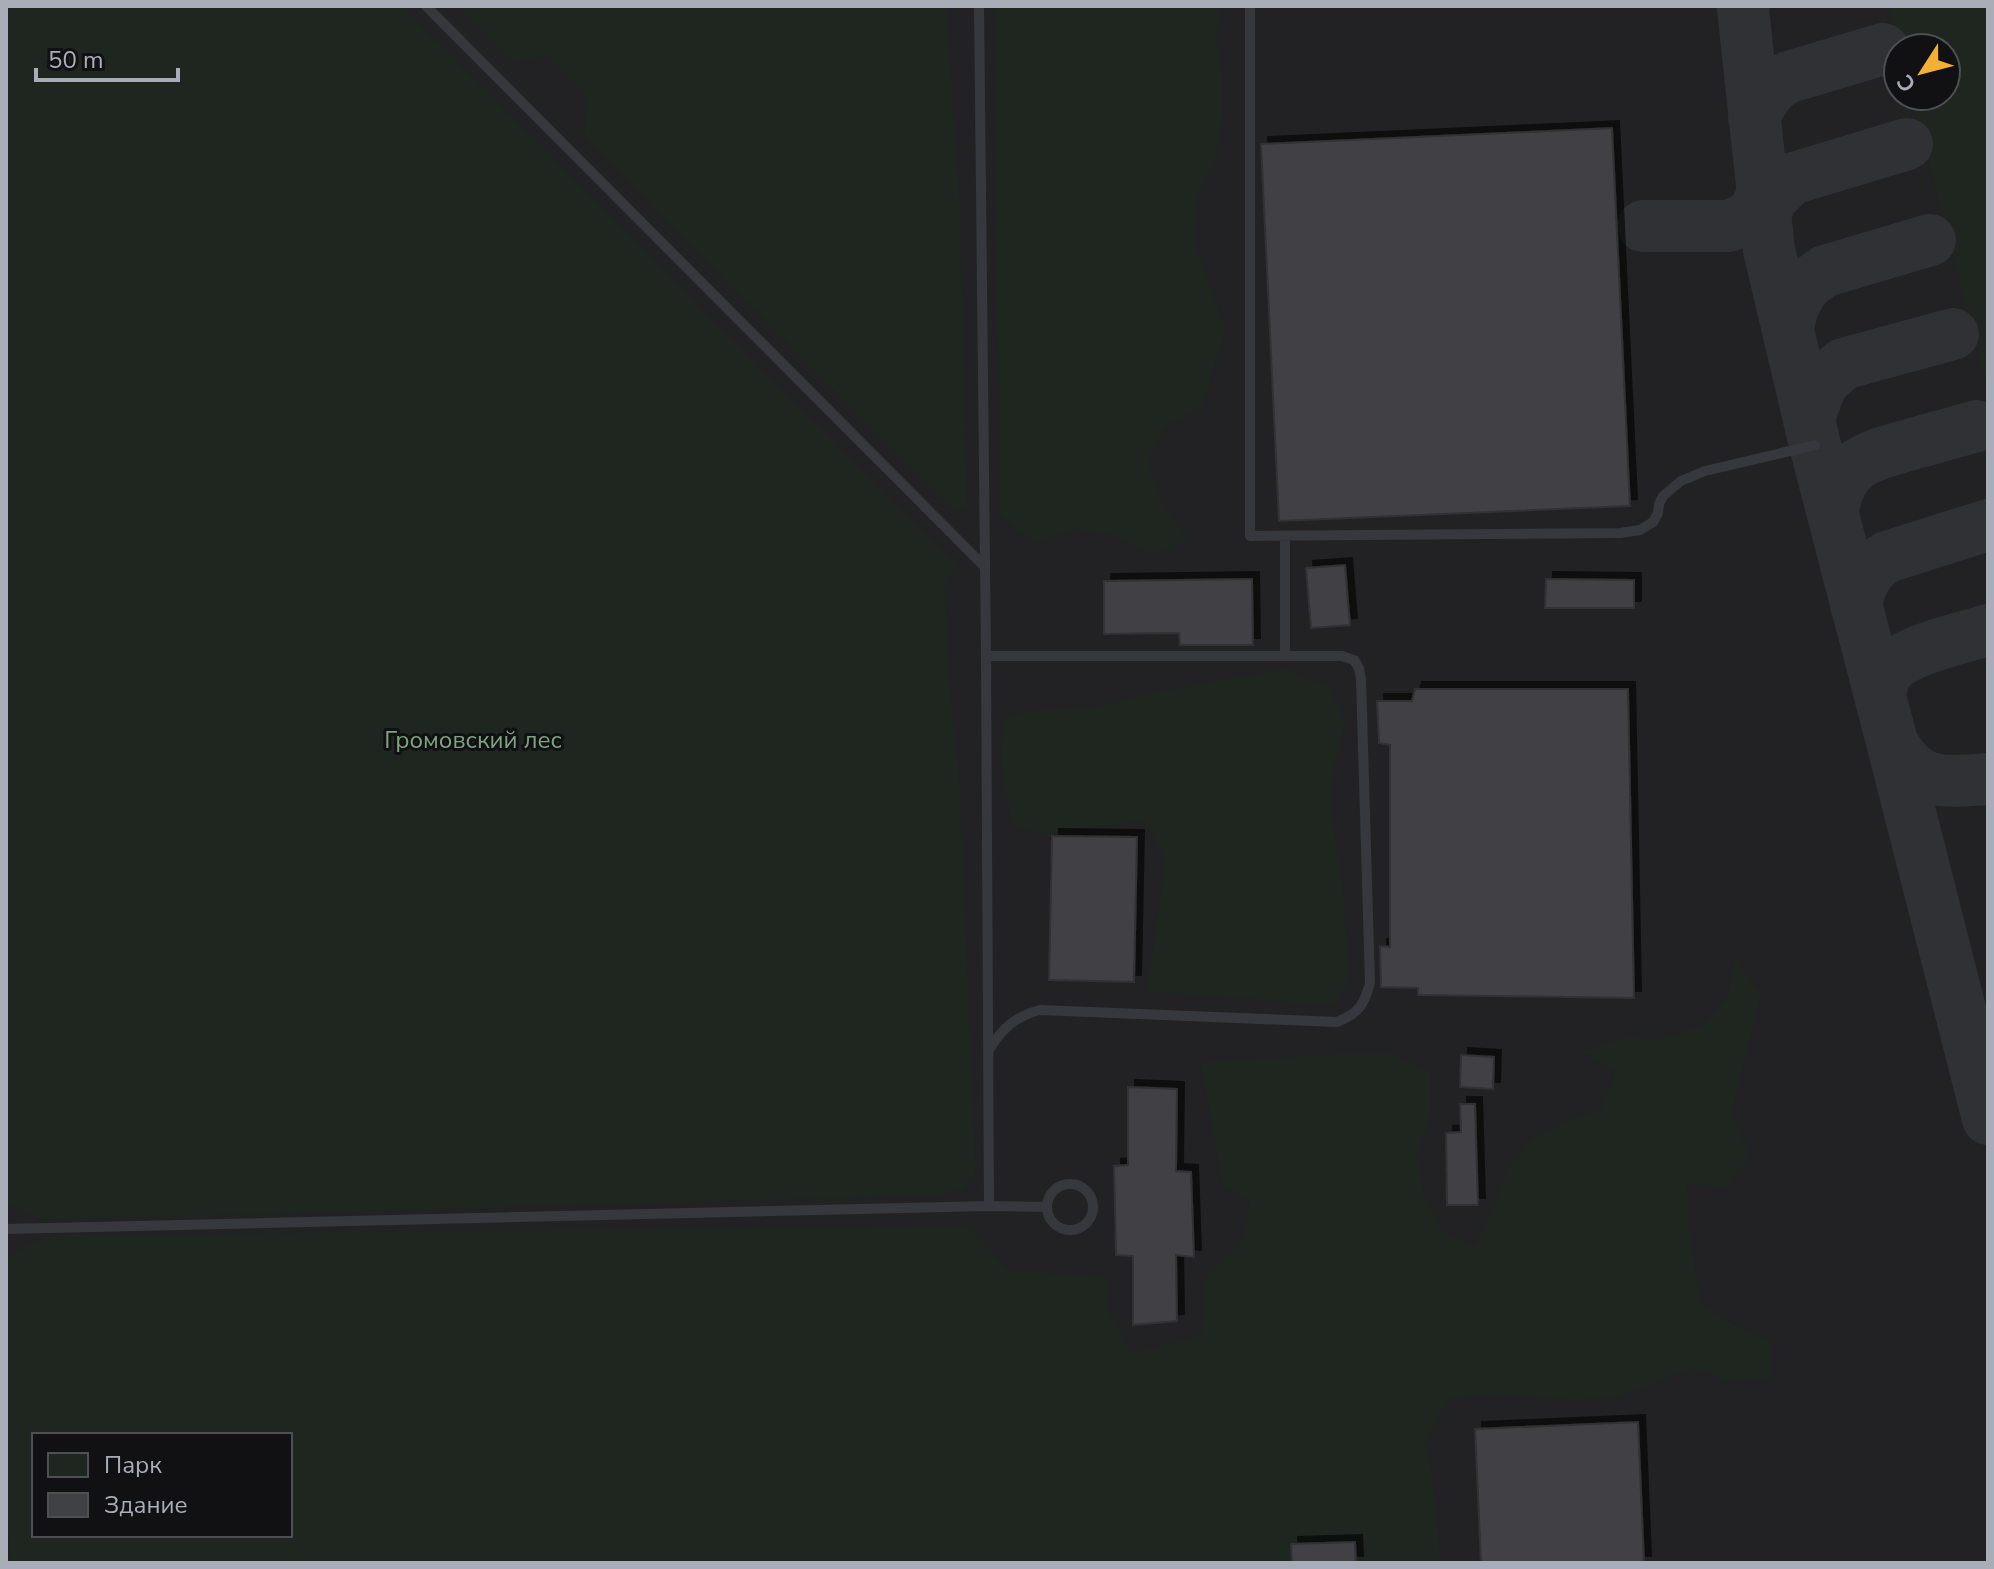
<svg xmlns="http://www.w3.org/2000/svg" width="1994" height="1569" font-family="'Nunito Sans',sans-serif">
<defs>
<filter id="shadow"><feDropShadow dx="7" dy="-7" stdDeviation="0" flood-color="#0009"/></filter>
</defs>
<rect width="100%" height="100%" fill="#161618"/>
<!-- built -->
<path fill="#222225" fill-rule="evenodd" d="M6 6H1988V1563H6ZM1898 48H1946V96H1898ZM34 1435H290V1535H34Z"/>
<!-- green -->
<path fill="#1e261f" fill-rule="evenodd" d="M6 6H402L958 566 945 584 948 669 959 773 976 1173 964 1188 943 1195 44 1220 6 1204Z
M458 6H946L960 204 967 509H951L584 137 587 95 547 56 513 62Z
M996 6H1222L1216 35 1222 76V119L1215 162 1196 200 1195 245 1226 330 1202 407 1164 427 1148 464 1164 506 1189 540 1152 554 1115 536 1072 529 1036 544 999 515Z
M1889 6H1988V392L1912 96H1946V48H1900Z
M1283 669 1329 687 1346 723 1334 762 1330 806 1343 889 1349 979 1333 1006 1147 991 1166 859 1144 821 1042 834 1012 825 1001 761 1004 717 1044 709 1085 710 1165 690Z
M1735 958 1761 994 1731 1113 1750 1155 1727 1188 1687 1184 1689 1228 1701 1304 1735 1325 1770 1340 1772 1379 1728 1380 1693 1368 1615 1398 1576 1400 1489 1394 1450 1399 1424 1442 1433 1480 1441 1563H11L6 1510V1256L12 1254 46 1235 969 1226 1009 1271 1109 1276 1107 1307 1131 1353 1202 1335 1205 1277 1243 1241 1250 1203 1223 1184 1200 1062 1336 1054H1391L1430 1071V1114L1417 1154 1423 1192 1441 1229 1475 1247 1493 1210 1506 1172 1530 1141 1564 1121 1602 1108 1615 1072 1584 1051 1624 1037 1663 1039 1701 1026 1728 997ZM34 1435H290V1535H34Z"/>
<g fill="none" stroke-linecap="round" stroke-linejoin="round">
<!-- taxiway -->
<path stroke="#303135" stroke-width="52" d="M1744 6 1743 9 1769 250 1815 445 1892 742C1916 787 1943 782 1988 779
M1754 117C1763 99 1770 86 1789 77L1883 49
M1764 216 1772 198 1791 179 1907 144
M1643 226H1728C1748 220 1757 212 1762 193
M1788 329 1792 310 1800 293 1808 283 1825 271 1930 240
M1809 418 1820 388 1825 380 1843 364 1953 334
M1833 510C1841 461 1870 456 1912 444 1934 438 1955 432 1977 426
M1856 605C1860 584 1868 568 1887 557L1988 525
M1880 695C1882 686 1883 678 1888 671 1904 650 1962 638 1988 630
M1892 742 1988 1119"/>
</g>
<!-- building -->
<path fill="#404145" stroke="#303034" stroke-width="2" filter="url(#shadow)" d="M1612 128 1630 506 1279 521 1261 144Z
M1345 565 1350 625 1311 628 1306 568Z
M1252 579 1253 645H1180L1179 633 1104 634V581Z
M1546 579 1634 580V608H1545Z
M1415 689H1628L1634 998 1418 995V988L1381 987 1380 946 1390 947V745L1379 743 1377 701H1412Z
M1052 836 1137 837 1134 982 1049 980Z
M1461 1055 1494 1057 1493 1089 1460 1087Z
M1128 1087 1177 1089 1176 1171 1191 1172 1194 1257 1176 1255 1177 1321 1133 1325V1256L1116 1255 1114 1166 1128 1165Z
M1460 1104H1475L1478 1205H1447L1446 1133 1461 1132Z
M1638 1422 1644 1563H1481L1475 1429Z
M1355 1542 1356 1563H1292L1291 1544Z"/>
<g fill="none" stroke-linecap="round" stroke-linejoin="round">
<!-- lane -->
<path stroke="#37383d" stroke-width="10" d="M426 6 985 567
M979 6 986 656 989 1206
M1250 6V536L1620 533 1640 530 1653 522 1658 513 1659 504 1663 496 1681 481 1705 471 1815 445
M1285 537V655
M986 656H1342L1354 660 1359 668 1361 680 1370 983C1364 1005 1359 1013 1337 1022L1040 1010C1015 1016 1001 1030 989 1050
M1047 1207a23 23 0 1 1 46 0a23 23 0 1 1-46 0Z
M6 1229 989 1206 1047 1207"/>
</g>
<g text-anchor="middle" stroke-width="6" stroke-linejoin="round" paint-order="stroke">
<!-- park labels -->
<g font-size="24" fill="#7fa381" stroke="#111113">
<text x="473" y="748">Громовский лес</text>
</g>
</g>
<!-- border -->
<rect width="1994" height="1569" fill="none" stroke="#a8adb8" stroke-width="16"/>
<!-- legend -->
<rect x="32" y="1433" width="260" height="104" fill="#111113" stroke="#4d4f55" stroke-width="2"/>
<rect x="48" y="1453" width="40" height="24" fill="#1e261f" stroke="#4d4f55" stroke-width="2"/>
<text x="104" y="1473" font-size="24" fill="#a8adb8">Парк</text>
<rect x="48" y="1493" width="40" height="24" fill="#404145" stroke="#4d4f55" stroke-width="2"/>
<text x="104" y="1513" font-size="24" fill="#a8adb8">Здание</text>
<!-- north arrow -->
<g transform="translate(1922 72) rotate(234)"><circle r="38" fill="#111113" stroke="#4d4f55" stroke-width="2"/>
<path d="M0-6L14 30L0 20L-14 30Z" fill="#f2b134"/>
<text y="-12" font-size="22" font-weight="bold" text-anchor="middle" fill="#a8adb8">С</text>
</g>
<!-- scale -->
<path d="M36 68v12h142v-12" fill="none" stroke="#a8adb8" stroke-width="4"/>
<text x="48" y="68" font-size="24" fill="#a8adb8" stroke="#111113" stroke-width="6" paint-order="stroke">50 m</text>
</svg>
